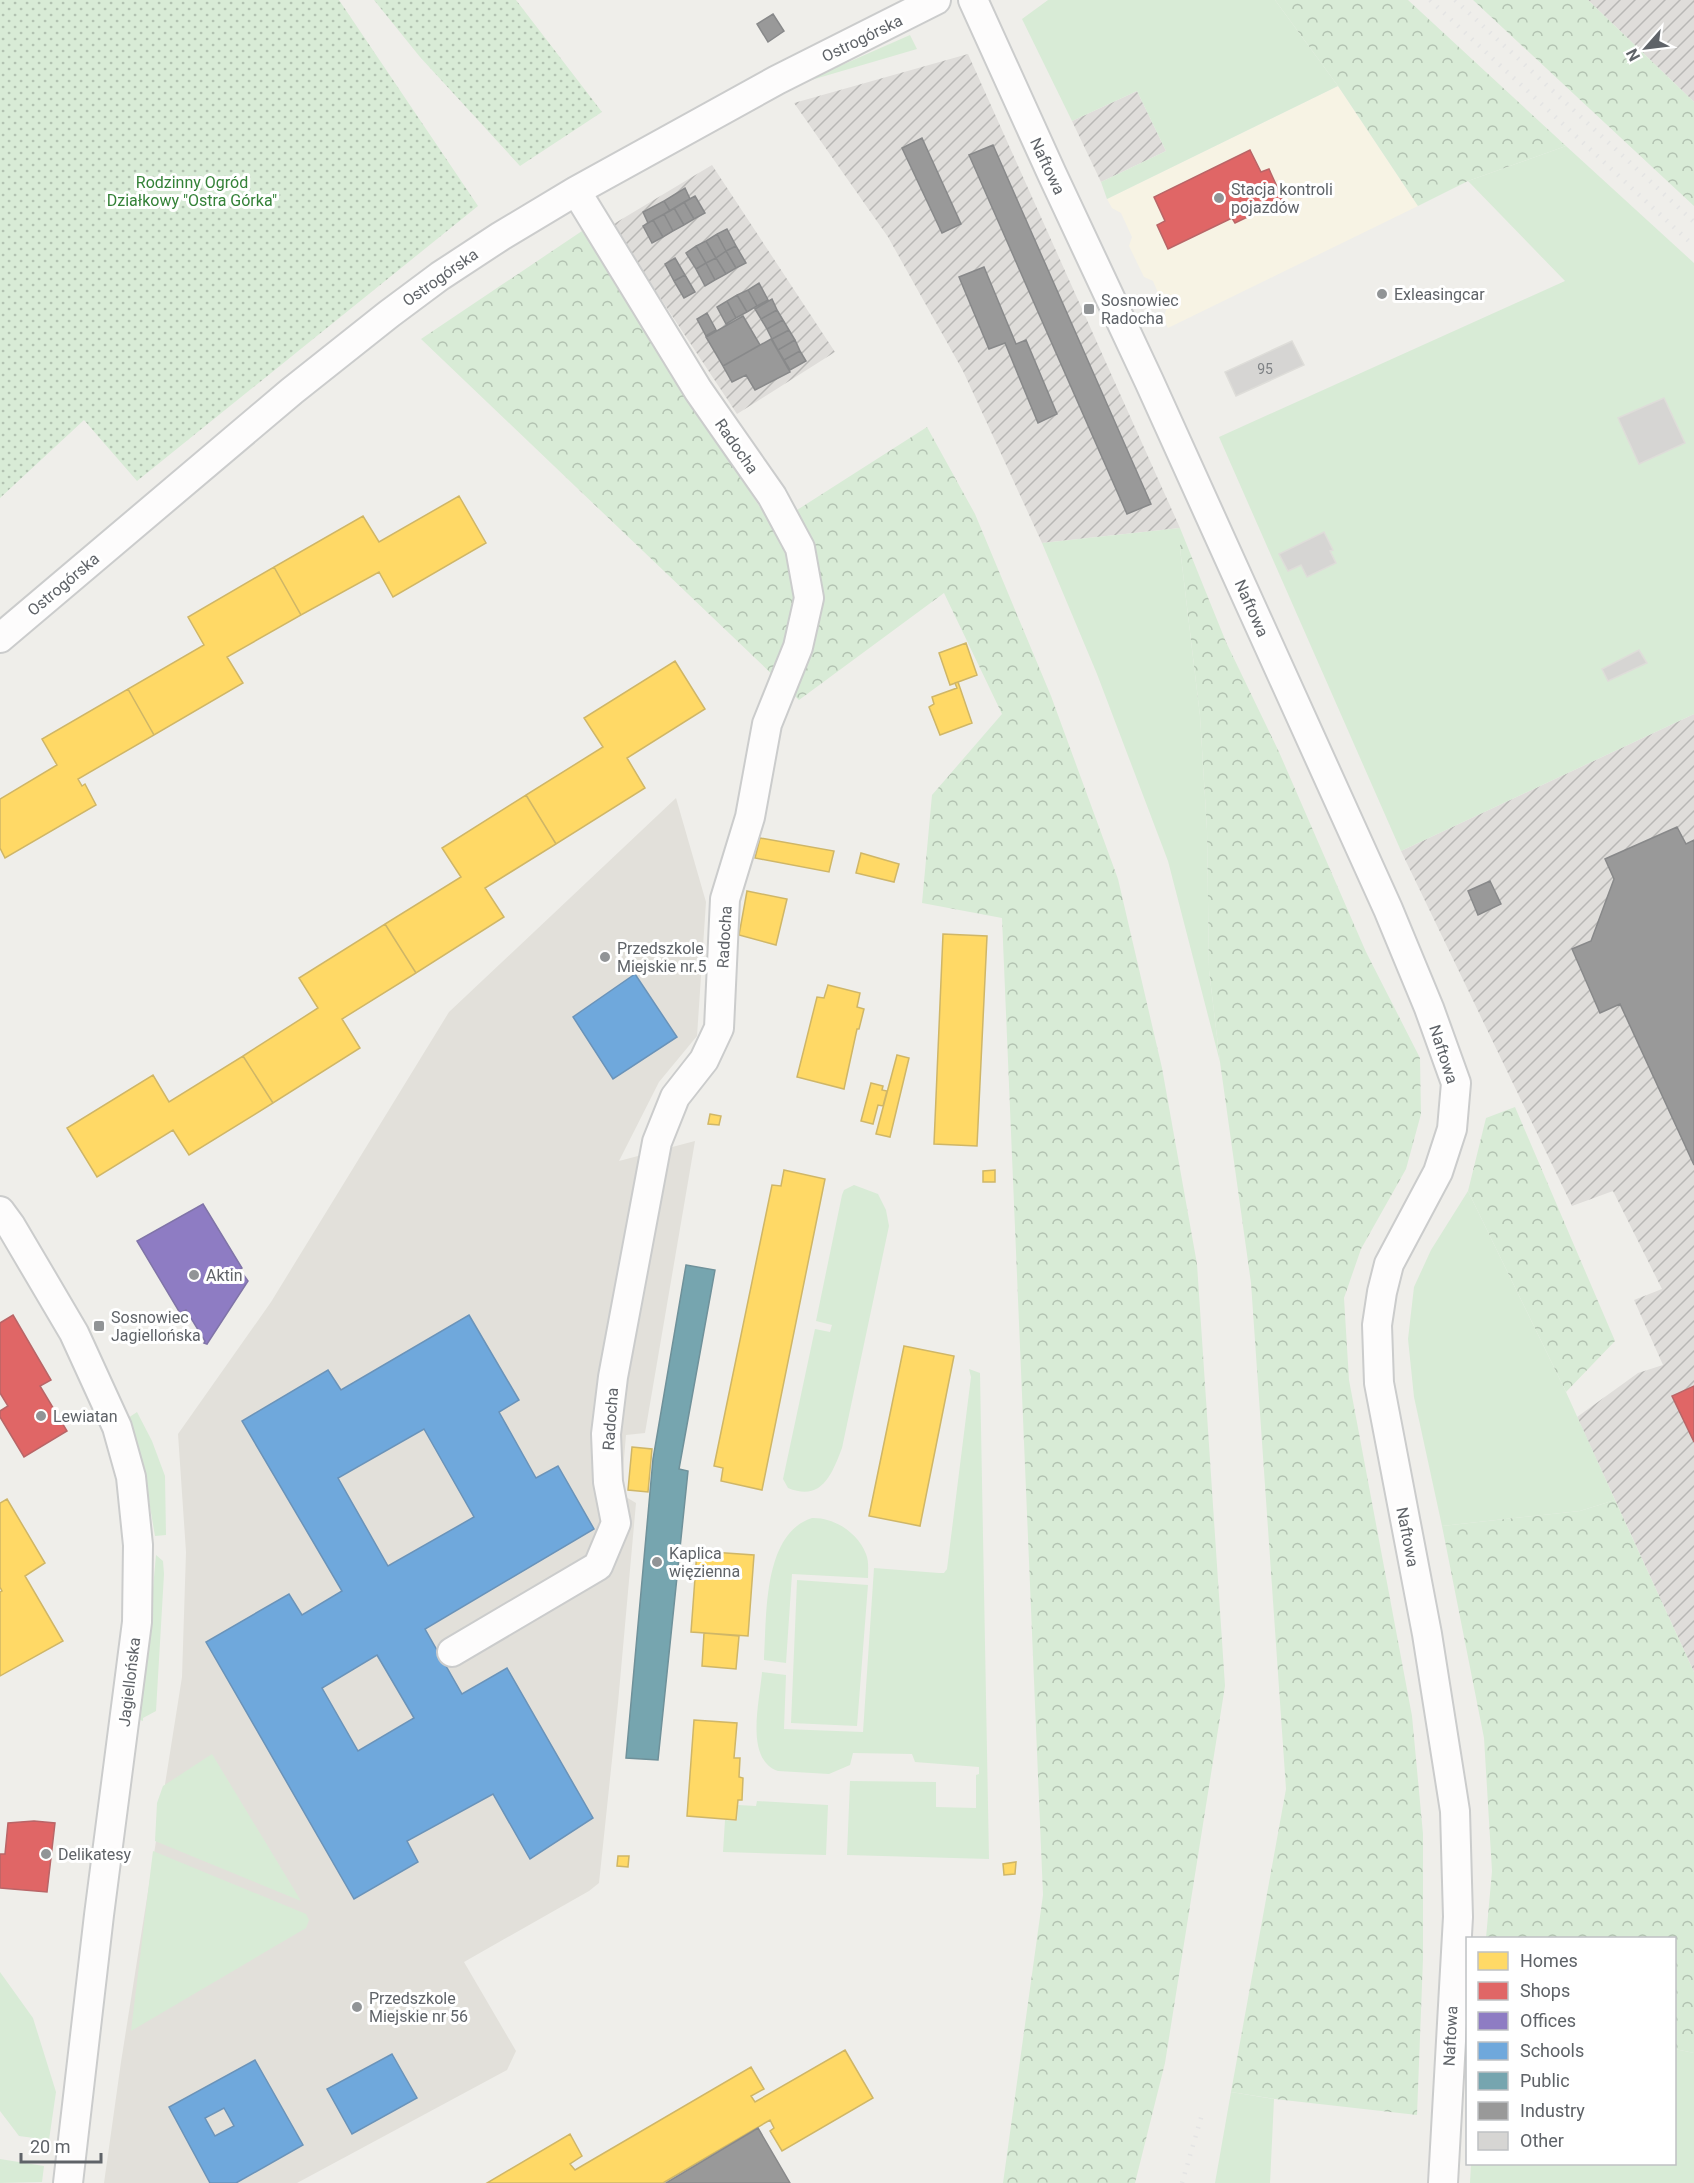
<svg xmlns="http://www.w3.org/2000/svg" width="1694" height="2183" font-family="Roboto,sans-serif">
<defs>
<pattern id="industrial-furrows" width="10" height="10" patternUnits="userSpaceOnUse" patternTransform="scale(1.5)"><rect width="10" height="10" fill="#dfddda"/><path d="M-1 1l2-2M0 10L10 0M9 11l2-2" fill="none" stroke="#b8b7b5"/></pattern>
<pattern id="forest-crowns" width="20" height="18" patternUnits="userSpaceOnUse" patternTransform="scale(1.5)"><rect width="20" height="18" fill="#d8ebd6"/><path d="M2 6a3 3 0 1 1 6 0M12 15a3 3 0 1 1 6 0" fill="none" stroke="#b2c2b1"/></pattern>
<pattern id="garden-dots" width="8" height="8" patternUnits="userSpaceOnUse" patternTransform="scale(1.5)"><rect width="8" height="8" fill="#d8ebd6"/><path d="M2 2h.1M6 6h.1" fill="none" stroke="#b2c2b1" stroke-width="1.8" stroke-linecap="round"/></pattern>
</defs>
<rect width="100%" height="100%" fill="#efeeea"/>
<!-- commercial -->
<path fill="#f7f3e4" d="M1338 86 1418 206 1168 328 1163 319 1166 310 1159 295 1153 281 1144 277 1129 246 1132 237 1121 213 1112 208 1107 199Z"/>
<!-- industrial -->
<path fill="url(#industrial-furrows)" d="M1588 0H1694V102Z
M968 54 1180 528 1042 543 963 371 888 237 794 103Z
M1137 91 1166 151 1101 182 1072 121Z
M712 165 835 352 737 414 612 225Z
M1694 714V1672L1577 1417 1638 1373 1663 1365 1634 1300 1662 1289 1613 1191 1572 1206 1401 851Z"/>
<!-- education -->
<path fill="#e2e0da" d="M676 798 706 902 697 1036 659 1082 619 1161 695 1141 645 1433 626 1435 621 1494 636 1503 618 1703 599 1883 589 1891 464 1962 516 2051 507 2070 297 2183H104L121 2062 182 1677 186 1552 178 1434 271 1302 449 1012Z"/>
<!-- green -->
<path fill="#d8ebd6" d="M1048 0H1275L1338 86 1107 199 1101 182 1166 151 1137 91 1072 121 1022 19Z
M910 35 917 49 801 83Z
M1566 146 1694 263V714L1401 851 1219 437 1565 281 1468 181Z
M1180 528V548L1200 716 1207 830 1209 970 1220 1062 1168 861 1097 674 1042 543Z
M854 1185 878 1194 886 1210 889 1226 842 1448C832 1474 822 1502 788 1488L783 1479 815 1329 830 1332 832 1325 816 1321 842 1195 844 1190Z
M1468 1191 1566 1392 1615 1500 1580 1511 1442 1526 1414 1397 1408 1339 1414 1287 1431 1250Z
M969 1369 980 1373 989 1859 847 1855 850 1781 936 1782V1807L976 1808V1775L979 1774V1767L915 1762 912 1754 853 1753 850 1765 829 1774 778 1771C744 1759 760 1701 762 1672L786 1675 784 1729 863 1732 874 1568 939 1573H944L947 1569 971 1377Z
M137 1412 152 1441 165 1476 166 1535 155 1536 142 1460 128 1418Z
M812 1518C834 1517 858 1533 866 1554 869 1561 868 1570 868 1578L792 1574 786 1663 764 1660C767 1618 762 1534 812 1518Z
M156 1555 163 1561 164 1574 156 1711 143 1718V1721L140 1720 139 1716 147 1655Z
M797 1580 868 1585 857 1726 791 1723Z
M212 1754 301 1901 155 1841 157 1803 163 1786Z
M757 1801 828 1805 826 1855 723 1852 725 1820 737 1821 738 1805 756 1806Z
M153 1851 306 1914 309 1920 306 1928 131 2031Z
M0 1972 33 2018 56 2092 49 2140 19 2136 0 2111Z
M1675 2049 1694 2053V2183H1470L1471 2164H1674Z
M1231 2092 1274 2099 1270 2183H1215Z
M0 2159 44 2166 42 2182 0 2183Z"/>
<!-- forest -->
<path fill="url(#forest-crowns)" d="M1275 0H1408L1566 146 1468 181 1418 206 1338 86Z
M1473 0H1588L1694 102V206Z
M582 231 772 526 927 427 975 514 1051 696 1118 879 1162 1068 1197 1264 1225 1686 1165 2063 1135 2183H1003L1043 1895 1002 918 922 903 932 795 1002 714 944 593 799 700 421 339Z
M1180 528 1226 642 1279 752 1366 952 1420 1058 1421 1114 1406 1169 1361 1249 1344 1298 1349 1380 1412 1716 1423 1834V1959L1417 2115 1275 2099 1231 2092 1286 1789 1251 1283 1220 1062 1209 970 1207 830 1200 716 1180 548Z
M1515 1107 1615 1341 1566 1392 1468 1191 1486 1118Z
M1615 1500 1694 1672V2053L1675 2049 1674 1938H1486L1492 1871 1484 1738 1442 1526 1580 1511Z"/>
<!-- garden -->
<path fill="url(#garden-dots)" d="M0 0H339L478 206 137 481 84 420 0 498Z
M374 0H516L602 112 520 166 420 57Z"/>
<!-- homes -->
<path fill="#ffd966" stroke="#cfb667" stroke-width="1.5" d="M459 496 486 543 393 597 379 572 301 615 274 567 363 516 379 542Z
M274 567 301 615 227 657 243 683 154 735 128 689 204 645 188 617Z
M966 643 977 675 950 685 939 653Z
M675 661 705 709 627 758 645 788 556 844 526 795 603 747 584 718Z
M958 682 972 723 940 735 929 707 934 704 932 697 957 688 955 683Z
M128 689 154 735 78 779 82 786 85 784 96 805 5 858 0 848V799L57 765 42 739Z
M526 795 556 844 485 888 504 917 416 973 385 924 461 877 442 848Z
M760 838 834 851 829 872 755 858Z
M861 853 899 864 894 882 856 873Z
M747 891 787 899 776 945 739 935Z
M385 924 416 973 342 1019 360 1048 273 1103 243 1056 318 1008 299 978Z
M943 934 987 936 977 1146 934 1144Z
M828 985 860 993 857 1007 864 1009 859 1029H857L844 1089 797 1077 817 997 824 998Z
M897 1055 909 1058 890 1137 876 1134Z
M243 1056 273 1103 189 1155 173 1130 97 1177 67 1128 153 1075 169 1102Z
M871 1083 883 1086 882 1090 887 1091 883 1106 878 1105 873 1124 861 1121Z
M710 1114 721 1116 719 1125 708 1124Z
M784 1170 825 1179 762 1490 721 1481 723 1468 714 1466 772 1185 781 1186Z
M995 1170V1182H983V1171Z
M904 1346 954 1356 920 1526 869 1516Z
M632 1447 652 1449 648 1492 628 1490Z
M7 1499 45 1563 25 1576 63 1641 0 1676V1592L2 1591 0 1587V1503Z
M697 1551 754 1555 748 1636 691 1632Z
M704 1633 739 1636 736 1669 702 1666Z
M694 1720 737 1723 734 1758H740L739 1777 743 1778 742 1800H738L736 1820 687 1816Z
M618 1856H629L628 1867 617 1866Z
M1016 1862 1015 1874 1004 1875 1003 1864Z
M845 2050 873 2098 782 2151 770 2131 774 2128 770 2120 663 2183H487L570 2134 582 2156 570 2164 575 2170 751 2067 764 2089 751 2096 755 2102Z"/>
<!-- shops -->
<path fill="#e06666" stroke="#b96567" stroke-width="1.5" d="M1250 150 1261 172 1269 169 1283 200 1235 223 1232 218 1168 249 1157 225 1165 221 1154 197Z
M13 1315 51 1380 40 1386 67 1431 24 1457 0 1417V1411L8 1406 0 1393V1323Z
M1694 1386V1442L1672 1396Z
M34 1821 55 1823 47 1892 0 1888V1854H5L8 1823Z"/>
<!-- offices -->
<path fill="#8e7cc3" stroke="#8074a8" stroke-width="1.5" d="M203 1204 242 1268 228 1277 231 1281 243 1274 248 1281 207 1344 204 1343 205 1341 186 1310 180 1313 137 1241Z"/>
<!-- schools -->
<path fill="#6fa8dc" stroke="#6a93b9" stroke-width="1.5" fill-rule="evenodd" d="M635 974 677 1037 613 1079 573 1017Z
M469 1315 519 1400 499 1412 536 1478 558 1466 594 1529 425 1629 462 1694 507 1668 593 1818 530 1859 493 1794 407 1841 418 1862 354 1899 206 1642 289 1594 302 1615 342 1591 242 1421 328 1370 341 1390ZM424 1429 474 1517 388 1566 338 1478ZM377 1655 414 1718 358 1751 322 1688Z
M392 2054 417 2098 352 2134 327 2089Z
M255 2060 303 2145 236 2183H210L169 2107ZM224 2108 234 2126 215 2136 205 2118Z"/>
<!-- public -->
<path fill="#76a5af" stroke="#6f919a" stroke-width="1.5" d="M686 1265 715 1270 679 1469 688 1471 658 1760 626 1758 653 1459Z"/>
<!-- industry -->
<path fill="#999" stroke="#88898a" stroke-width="1.5" d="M773 14 784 31 768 42 757 24Z
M922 138 961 224 942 233 902 148Z
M993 145 1151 504 1127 514 969 155Z
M685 188 690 199 670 211 664 201Z
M695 196 705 213 694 219 684 202Z
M664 201 670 211 648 223 643 212Z
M684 202 694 219 684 225 674 208Z
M674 208 684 225 673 231 664 214Z
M664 214 673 231 663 237 653 220Z
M653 220 663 237 652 243 643 226Z
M727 229 736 246 726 251 717 234Z
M717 234 726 251 716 258 706 241Z
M706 241 716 258 706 263 696 246Z
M696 246 706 263 696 269 686 253Z
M736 246 746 263 736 268 726 251Z
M726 251 736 268 726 274 716 258Z
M675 258 685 275 674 281 665 264Z
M716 258 726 274 715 280 706 263Z
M706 263 715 280 705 286 696 269Z
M984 267 1016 344 1026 340 1057 414 1038 423 1005 343 989 349 959 277Z
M685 275 695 292 684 298 674 281Z
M759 283 768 300 757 306 748 290Z
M748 290 757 306 747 312 737 295Z
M737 295 747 312 736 318 727 301Z
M772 299 777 310 761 319 755 309Z
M727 301 736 318 726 324 717 307Z
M777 310 783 320 767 329 761 319Z
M707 313 716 330 706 336 697 319Z
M743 316 760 345 723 366 706 337Z
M783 320 789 330 772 339 767 329Z
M789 330 795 340 778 350 772 339Z
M771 339 790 372 755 390 746 375 732 382 723 366Z
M795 340 800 351 784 360 778 350Z
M800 351 806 361 790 370 784 360Z
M1677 827 1686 844 1694 840V1165L1620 1004 1600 1013 1572 949 1591 941 1614 879 1605 859Z
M1490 881 1501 904 1478 915 1468 891Z
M758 2128 790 2183H666Z"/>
<!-- building -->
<path fill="#d6d5d3" stroke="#deddd9" stroke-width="1.5" d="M1292 341 1304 365 1236 396 1225 372Z
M1664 398 1685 443 1639 464 1618 418Z
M1324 532 1333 550 1330 551 1336 563 1307 577 1301 565 1288 571 1279 554Z
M1639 650 1647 663 1608 681 1602 669Z"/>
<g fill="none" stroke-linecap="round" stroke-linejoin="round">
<!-- minor casing -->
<g stroke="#cbcccc" stroke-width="32">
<path id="minor" d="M973 0 1052 174 1149 381 1388 909 1429 1008 1456 1083 1452 1129 1438 1172 1389 1264 1382 1292 1377 1325 1379 1383 1427 1634 1455 1811 1458 1917 1443 2183
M0 638 292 391 389 314 440 276 501 236 576 191 777 80 936 0
M0 1211 11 1226 74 1333 117 1427 131 1477 138 1545 137 1622 99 1915 68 2183
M452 1652 598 1566 616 1523 608 1482 606 1434 613 1377 657 1142 675 1097 704 1060 719 1028 725 899 750 817 767 724 798 647 809 598 800 548 772 496 698 390 576 191"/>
</g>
<!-- minor -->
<use href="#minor" stroke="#fdfcfc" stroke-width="28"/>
<!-- rail -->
<path stroke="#e4e4e4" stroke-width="4.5" stroke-dasharray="1.5 8" stroke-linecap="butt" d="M1430 0 1694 246
M1455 0 1694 222
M1182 2183 1203 2111"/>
</g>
<!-- markers -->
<g fill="#919496" stroke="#fff" stroke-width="2">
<circle cx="1219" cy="198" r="6"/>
<circle cx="1382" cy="294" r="6"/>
<rect x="1083" y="303" width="12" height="12" rx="3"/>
<circle cx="605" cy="957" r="6"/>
<circle cx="194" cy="1275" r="6"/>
<rect x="93" y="1320" width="12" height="12" rx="3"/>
<circle cx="41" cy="1416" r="6"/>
<circle cx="657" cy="1562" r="6"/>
<circle cx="46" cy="1854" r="6"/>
<circle cx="357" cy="2007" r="6"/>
</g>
<g text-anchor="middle" stroke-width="6" stroke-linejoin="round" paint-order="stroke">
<!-- number labels -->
<g font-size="14" fill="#7e8184">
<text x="1265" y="374">95</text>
</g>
<!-- street labels -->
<g font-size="16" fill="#5f6368" stroke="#fff">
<text transform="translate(862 38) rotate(-26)" y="6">Ostrogórska</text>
<text transform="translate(1048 166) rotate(65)" y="6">Naftowa</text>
<text transform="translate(440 277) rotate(-35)" y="6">Ostrogórska</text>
<text transform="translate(737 446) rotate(55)" y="6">Radocha</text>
<text transform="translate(63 584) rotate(-40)" y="6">Ostrogórska</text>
<text transform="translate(1252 608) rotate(66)" y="6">Naftowa</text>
<text transform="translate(724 937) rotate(-87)" y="6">Radocha</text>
<text transform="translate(1444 1054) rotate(72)" y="6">Naftowa</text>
<text transform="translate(610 1419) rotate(-86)" y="6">Radocha</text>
<text transform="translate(1408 1537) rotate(79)" y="6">Naftowa</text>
<text transform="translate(129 1682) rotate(-83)" y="6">Jagiellońska</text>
<text transform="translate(1450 2036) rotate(-87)" y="6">Naftowa</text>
</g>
<!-- park labels -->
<g font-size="16" fill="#348238" stroke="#fff">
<text x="192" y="188">Rodzinny Ogród<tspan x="192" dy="18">Działkowy "Ostra Górka"</tspan></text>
</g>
<!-- poi labels -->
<g font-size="16" fill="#5f6368" stroke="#fff" text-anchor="start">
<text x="1231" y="195">Stacja kontroli<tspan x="1231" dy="18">pojazdów</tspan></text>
<text x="1394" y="300">Exleasingcar</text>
<text x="1101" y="306">Sosnowiec<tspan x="1101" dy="18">Radocha</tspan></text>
<text x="617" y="954">Przedszkole<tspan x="617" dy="18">Miejskie nr.5</tspan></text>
<text x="206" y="1281">Aktin</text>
<text x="111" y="1323">Sosnowiec<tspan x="111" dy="18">Jagiellońska</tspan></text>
<text x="53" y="1422">Lewiatan</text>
<text x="669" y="1559">Kaplica<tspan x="669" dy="18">więzienna</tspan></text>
<text x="58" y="1860">Delikatesy</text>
<text x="369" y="2004">Przedszkole<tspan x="369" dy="18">Miejskie nr 56</tspan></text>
</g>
</g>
<!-- legend -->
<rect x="1466" y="1937" width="210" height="228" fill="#ffffff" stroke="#bfc1c3" stroke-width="1.5"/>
<rect x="1478" y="1952" width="30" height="18" fill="#ffd966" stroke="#bfc1c3" stroke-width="1.5"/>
<text x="1520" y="1967" font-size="18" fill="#5f6368">Homes</text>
<rect x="1478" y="1982" width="30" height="18" fill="#e06666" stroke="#bfc1c3" stroke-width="1.5"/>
<text x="1520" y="1997" font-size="18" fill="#5f6368">Shops</text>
<rect x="1478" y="2012" width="30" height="18" fill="#8e7cc3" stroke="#bfc1c3" stroke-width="1.5"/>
<text x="1520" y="2027" font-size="18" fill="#5f6368">Offices</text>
<rect x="1478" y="2042" width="30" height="18" fill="#6fa8dc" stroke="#bfc1c3" stroke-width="1.5"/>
<text x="1520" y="2057" font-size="18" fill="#5f6368">Schools</text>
<rect x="1478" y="2072" width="30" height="18" fill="#76a5af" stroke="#bfc1c3" stroke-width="1.5"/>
<text x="1520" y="2087" font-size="18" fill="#5f6368">Public</text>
<rect x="1478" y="2102" width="30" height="18" fill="#999999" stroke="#bfc1c3" stroke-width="1.5"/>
<text x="1520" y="2117" font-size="18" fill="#5f6368">Industry</text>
<rect x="1478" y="2132" width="30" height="18" fill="#d6d5d3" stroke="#bfc1c3" stroke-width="1.5"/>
<text x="1520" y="2147" font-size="18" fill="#5f6368">Other</text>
<!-- north arrow -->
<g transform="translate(1646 48) rotate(242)" stroke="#ffffff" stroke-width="4.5" paint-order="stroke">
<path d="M0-4.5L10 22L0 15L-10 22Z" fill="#5f6368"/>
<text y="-9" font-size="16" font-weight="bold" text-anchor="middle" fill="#5f6368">N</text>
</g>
<!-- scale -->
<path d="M21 2153v9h80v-9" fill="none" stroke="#5f6368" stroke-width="3"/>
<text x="30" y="2153" font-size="18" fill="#5f6368" stroke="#ffffff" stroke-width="4.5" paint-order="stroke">20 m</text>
</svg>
